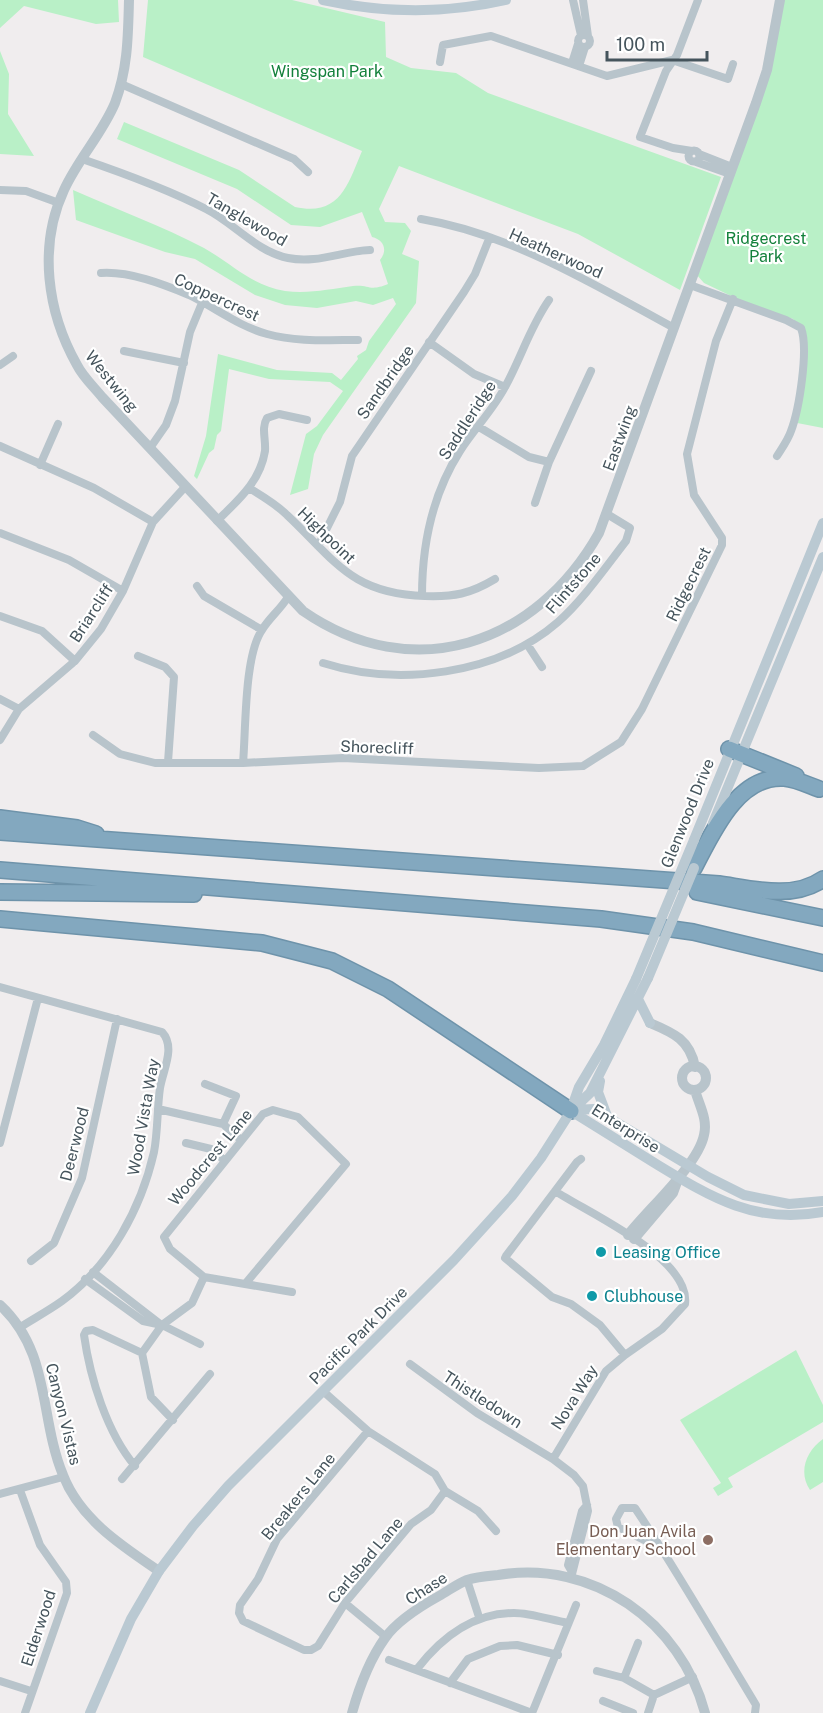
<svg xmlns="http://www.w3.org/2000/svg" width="823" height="1713" font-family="'Public Sans',sans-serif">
<rect width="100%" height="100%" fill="#f0edee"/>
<!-- green -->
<path fill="#b9f0c7" d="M0 0H118L119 22 96 24 24 6 0 28Z
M148 0H292L385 22 386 57 411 68 456 73 488 93 721 177 680 290 578 234 399 166 379 209 385 222 405 223 411 231 402 254 419 261 416 303 323 435 314 454 308 489 290 495 306 434 317 426 343 391 330 382 269 379 229 369 221 431 217 435 214 449 209 453 197 479 194 476 206 436 218 354 277 370 332 373 341 380 358 359 357 356 366 350 369 341 396 304 393 298 373 305 356 301 317 308 285 305 255 295 195 259 165 252 76 220 73 190C116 209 162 226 204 248 231 263 252 286 285 291 309 294 330 289 353 286 369 284 369 292 388 284L380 260C388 250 384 240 372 237L362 212 320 227 291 225 237 189 117 139 124 122 239 170 295 207C340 217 348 184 362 151L143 57Z
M780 0H823V428L792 422 799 391 802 330 793 319 750 305 704 283 696 274 764 85Z
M0 51 9 74 8 114 34 156 0 154Z
M796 1350 823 1405V1422L728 1478 733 1487 718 1496 713 1488 721 1483 680 1420Z
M823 1439V1482L810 1490C798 1472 806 1451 823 1439Z"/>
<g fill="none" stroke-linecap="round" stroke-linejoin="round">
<!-- motorway casing -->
<g stroke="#6e93aa" stroke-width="18">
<path id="motorway" d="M729 749 796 776
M0 818 77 828 96 834
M0 832 719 884C753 889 793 900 823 879
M694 868C712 834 737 775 784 778 796 779 808 785 819 789
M0 870 601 919 693 932 823 963
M0 892 194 894
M697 892 823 918
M0 919 262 943 332 961 388 989 571 1111"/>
</g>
<!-- minor -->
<path stroke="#b8c4cb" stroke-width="8" d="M573 0 581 35
M583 0 588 36
M578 41a6 6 0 1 1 12 0a6 6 0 1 1-12 0Z
M440 62 443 45 491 36 607 76 672 60 728 79 733 64
M572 63 578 44
M579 66 585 47
M121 84 294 159 308 172
M688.5 156a5.5 5.5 0 1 1 11 0a5.5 5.5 0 1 1-11 0Z
M692 151 673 148 640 137 666 71 677 55 698 0
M699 154 732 167
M82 159C123 173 167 189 206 209 234 223 257 252 288 258 317 264 342 251 370 250
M696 162 730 174
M0 190 26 191 59 203
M421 219C511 234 595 285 674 328
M101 273C129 271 163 284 189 295 216 308 238 326 267 334 296 342 328 340 358 340
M690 285 786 320 801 328C809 349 799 410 791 431 788 440 782 448 777 456
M429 342 474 374 505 387
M124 351 184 363
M0 365 13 356
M479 427 529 457 549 462
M0 446 94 488 153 522
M150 448 166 425 175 401 190 332 202 303
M40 465 58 424
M249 488C262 496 276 504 287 515 335 560 351 594 425 596 454 597 470 594 495 579
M535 503 549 462 591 371
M217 521C238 500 260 482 265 451 266 439 261 428 267 418L279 414 307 420
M0 533 69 560 123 591
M318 546 340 502 352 456 464 292 475 274 489 239
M197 586 204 596 262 630
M422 596C422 544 432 495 460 451 474 429 493 410 505 387 521 358 530 327 549 300
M0 616 42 631 75 661
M527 644 542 667
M138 656 165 667 174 677 168 762
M323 663C398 687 497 675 558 622 583 600 605 568 626 541L630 528 607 514
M0 699 19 709
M93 735 120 754 155 763H243L343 758 539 768 583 766 621 742 642 709 722 545V538L694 495 687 454 716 341 733 299
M0 740 19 709 75 661 101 629 123 591 153 522 185 487
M243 763C246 730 244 656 262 630 269 618 280 610 288 597
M0 987 162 1032C176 1047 163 1070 160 1088 157 1109 158 1131 154 1152 141 1209 110 1266 62 1301 48 1311 33 1319 19 1328
M205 1084 236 1096 223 1124
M158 1109 223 1124 241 1140
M0 1143 38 998
M186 1143 211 1149 224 1160
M555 1191C588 1213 691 1258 685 1304L662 1329 625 1355 600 1325 571 1304 552 1297 505 1258 506 1256 577 1162 581 1159
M31 1261 54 1243 82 1178 117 1019
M93 1272 160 1324
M85 1279 143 1321 162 1325 200 1344
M245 1284 292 1292
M410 1364 477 1413 553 1459 574 1475 583 1486 588 1511 571 1578
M324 1392 368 1431 435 1474 445 1491 478 1511 496 1531
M173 1420 151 1397 142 1353 162 1325 192 1303 204 1277 170 1249 164 1237 263 1114 273 1110 298 1117 346 1164 245 1284 204 1277
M368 1431 277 1539 258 1579 240 1605 239 1613 243 1621 304 1650H311L318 1646 345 1603 411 1524 431 1510 445 1491
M553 1459 606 1371 625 1355
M135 1466C107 1433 90 1378 84 1335L86 1331 93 1330 142 1353
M122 1479 210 1374
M20 1490 40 1545 66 1582 67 1593 25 1713
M0 1494 63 1477
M662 1549 618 1527 616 1519 622 1508H635C678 1572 716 1639 756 1705L755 1713
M572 1572 568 1565 582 1511 587 1505
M467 1580 479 1617
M345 1603 386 1637
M638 1643 624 1678 654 1695
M389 1660 532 1713
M417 1669C441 1638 472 1613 514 1613 531 1613 551 1620 568 1623
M597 1671 624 1678
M0 1681 31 1691
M450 1683 468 1659 500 1646 517 1645 558 1655
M603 1701 633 1713
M532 1713 576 1605
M648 1713 654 1695 693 1677"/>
<!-- tertiary -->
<path stroke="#b8c4cb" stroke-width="10" d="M129 0C128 36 128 68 115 103 102 134 78 159 64 190 38 246 47 312 77 365 83 377 94 387 102 397L303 611C413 687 536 645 599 533L756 103 767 70 780 0
M650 1023C674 1033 690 1040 695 1067
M682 1078a12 12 0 1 1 24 0a12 12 0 1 1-24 0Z
M628 1235C648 1209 698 1165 704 1135 708 1119 699 1105 695 1090
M634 1239 673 1193 678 1179
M0 1305C51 1352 39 1417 63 1475 80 1519 122 1546 159 1571
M352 1713C359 1688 370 1659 385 1638 397 1621 421 1606 439 1596 448 1591 457 1584 467 1580 476 1577 488 1576 498 1575 593 1559 681 1622 705 1713"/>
<!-- secondary -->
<path stroke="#bac9d2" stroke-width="10" d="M323 0C383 13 445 14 506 0
M713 823 823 557
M694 840 823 523
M638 999 650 1023
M600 1081 598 1092 607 1116
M572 1107 579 1087 604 1045 636 979
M572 1110 594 1109 708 1177 744 1195 789 1204 823 1201
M571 1111C598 1128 626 1145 653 1162 709 1196 754 1225 823 1212
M90 1713 131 1619 159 1571 193 1526 228 1486 454 1260 512 1196 541 1158 571 1111 590 1093 648 978"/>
<!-- motorway -->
<use href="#motorway" stroke="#83a8bf" stroke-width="15"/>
<!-- secondary-bridge -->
<path stroke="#bac9d2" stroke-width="10" d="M648 978 694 868
M636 979 694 840"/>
</g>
<!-- markers -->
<g fill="#0f9aa8" stroke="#fff" stroke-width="2">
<circle cx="601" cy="1252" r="6"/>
<circle cx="592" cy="1296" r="6"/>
</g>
<circle fill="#8d6e63" stroke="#fff" stroke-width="2" cx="708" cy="1540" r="6"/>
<g text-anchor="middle" stroke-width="4.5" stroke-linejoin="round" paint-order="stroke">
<!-- park labels -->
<g font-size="16" fill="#13803b" stroke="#fff">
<text x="327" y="77">Wingspan Park</text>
<text x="766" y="244">Ridgecrest<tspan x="766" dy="18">Park</tspan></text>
</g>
<!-- street labels -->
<g font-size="16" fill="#45545c" stroke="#fff">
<text transform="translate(247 219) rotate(30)" y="6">Tanglewood</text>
<text transform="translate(556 253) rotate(24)" y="6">Heatherwood</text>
<text transform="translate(217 297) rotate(25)" y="6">Coppercrest</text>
<text transform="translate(112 381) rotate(51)" y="6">Westwing</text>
<text transform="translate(385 382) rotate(-55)" y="6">Sandbridge</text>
<text transform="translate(467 420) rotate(-57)" y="6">Saddleridge</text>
<text transform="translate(619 438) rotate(-70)" y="6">Eastwing</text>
<text transform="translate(327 535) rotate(44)" y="6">Highpoint</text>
<text transform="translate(573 583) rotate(-49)" y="6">Flintstone</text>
<text transform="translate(688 584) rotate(-64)" y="6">Ridgecrest</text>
<text transform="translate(91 613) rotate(-57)" y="6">Briarcliff</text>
<text transform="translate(377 747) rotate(2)" y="6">Shorecliff</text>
<text transform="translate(687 813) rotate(-68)" y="6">Glenwood Drive</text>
<text transform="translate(143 1117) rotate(-80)" y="6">Wood Vista Way</text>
<text transform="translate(626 1128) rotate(32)" y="6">Enterprise</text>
<text transform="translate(74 1144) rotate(-76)" y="6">Deerwood</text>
<text transform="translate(210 1157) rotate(-50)" y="6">Woodcrest Lane</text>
<text transform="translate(358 1335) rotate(-45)" y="6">Pacific Park Drive</text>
<text transform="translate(574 1397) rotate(-58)" y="6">Nova Way</text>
<text transform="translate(483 1399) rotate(33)" y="6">Thistledown</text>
<text transform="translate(64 1414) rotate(76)" y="6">Canyon Vistas</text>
<text transform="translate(298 1496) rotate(-51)" y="6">Breakers Lane</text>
<text transform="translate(365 1560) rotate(-50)" y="6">Carlsbad Lane</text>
<text transform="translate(426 1588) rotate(-33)" y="6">Chase</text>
<text transform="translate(38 1628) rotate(-72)" y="6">Elderwood</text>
</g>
<!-- culture labels -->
<g font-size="16" fill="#0d838f" stroke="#fff" text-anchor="start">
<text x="613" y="1258">Leasing Office</text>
<text x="604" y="1302">Clubhouse</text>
</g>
<!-- education labels -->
<g font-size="16" fill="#785e54" stroke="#fff" text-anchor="end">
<text x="696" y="1537">Don Juan Avila<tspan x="696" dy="18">Elementary School</tspan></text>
</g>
</g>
<!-- scale -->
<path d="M607 51v9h100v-9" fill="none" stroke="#45545c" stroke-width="3"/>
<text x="616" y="51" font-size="18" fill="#45545c" stroke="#ffffff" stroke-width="4.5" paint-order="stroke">100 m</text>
</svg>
